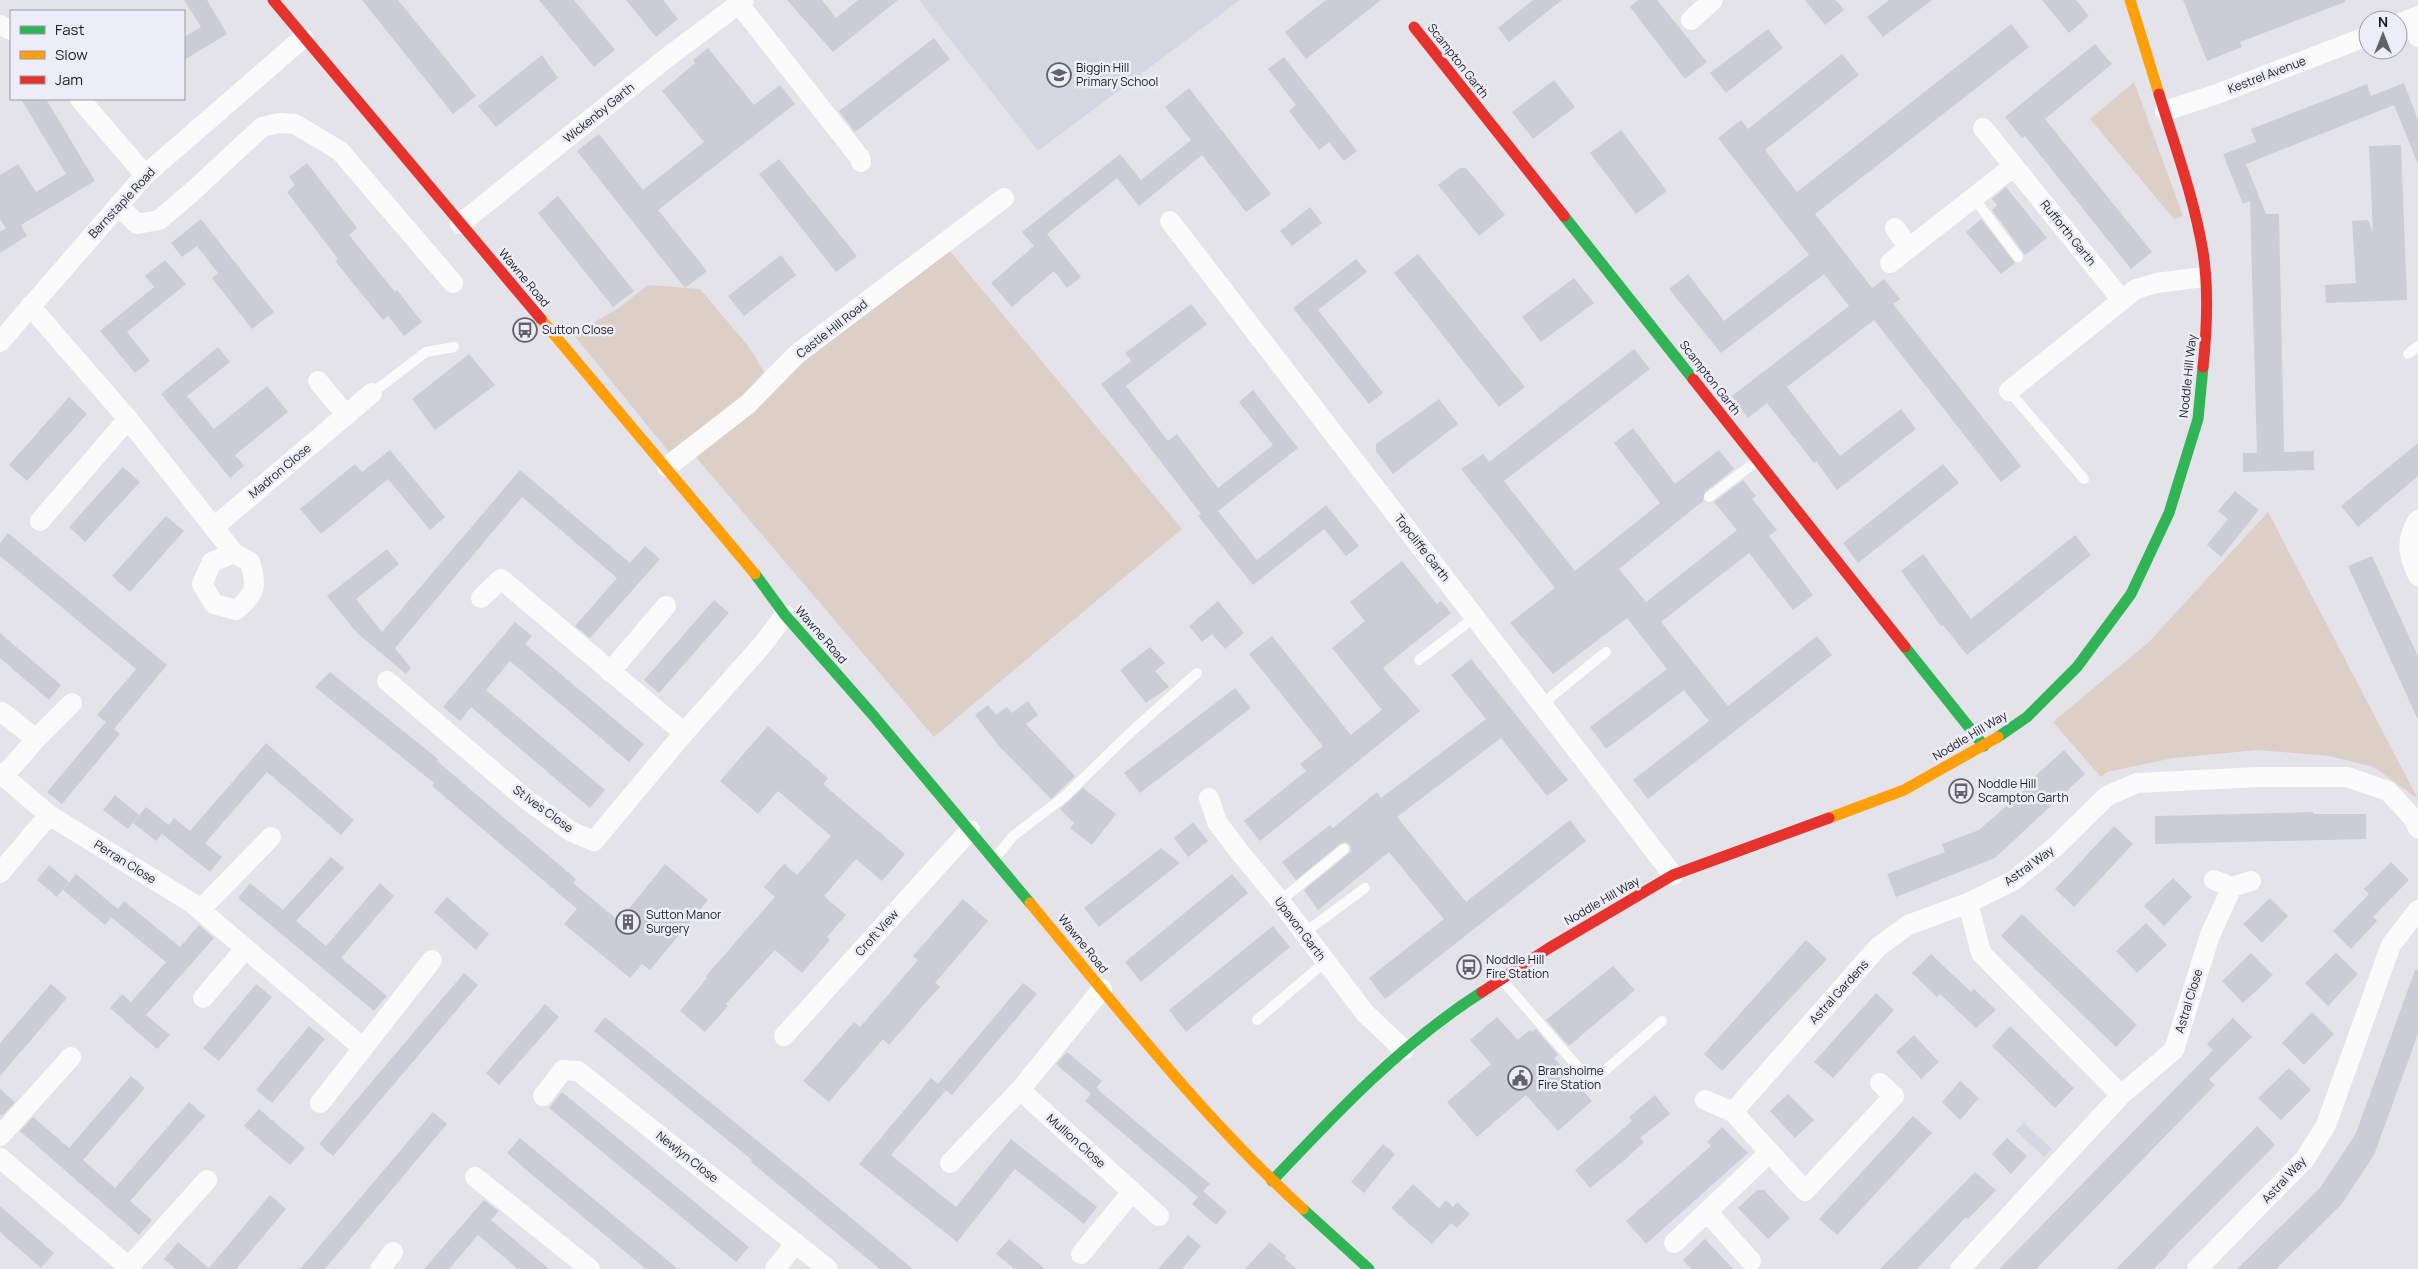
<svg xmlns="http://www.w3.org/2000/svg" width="2418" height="1269" font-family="Manrope,sans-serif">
<rect width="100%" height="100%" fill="#e3e3e9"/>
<!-- built -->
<path fill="#d6d6e3" d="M919 0H1240L1038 151Z
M2024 1123 2052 1149 2044 1157 2016 1131Z"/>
<!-- green -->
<path fill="#dccfc5" d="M2134 82 2183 216 2174 219 2090 119Z
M949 250 1182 529 934 737 695 456 800 362Z
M648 285 700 289 749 347 764 372 741 398 669 452 573 334 619 308Z
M2268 512 2418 799 2374 767 2330 756 2258 750 2173 758 2107 772 2101 777 2053 722 2149 642Z"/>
<!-- building -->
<path fill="#ccccd6" d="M184 0H207L227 34 184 60V37L201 27Z
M362 0H398L476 96 453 114Z
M539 0H574L615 50 594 67Z
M626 0H663L678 19 656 37Z
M787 0H822L836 18 858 0H898L833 52Z
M1326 0H1381L1306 59 1285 32Z
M1533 0H1562L1509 42 1498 28Z
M1638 0H1657L1707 62 1685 79 1630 7Z
M1805 0H1836L1844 10 1825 25Z
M1889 0H1932L1883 37 1867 17Z
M2042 0H2076L2089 16 2069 33Z
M2183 0H2345V2L2240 42 2242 47 2207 61Z
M2011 24 2029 47 1815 214 1872 288 1884 279 1900 299 1893 304 2021 466 2001 482 1874 320 1787 387 1840 456 1901 409 1916 429 1837 490 1816 461 1814 463 1767 403 1748 418 1732 396 1849 306 1824 274 1721 353 1669 289 1688 274 1724 321 1809 255 1718 138 1741 120 1748 129 1842 54 1859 75 1765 150 1797 192Z
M1768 29 1783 48 1726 93 1710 73Z
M934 38 950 59 855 132 839 111Z
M2095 44 2112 64 2045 119 2152 252 2131 269 2025 136 2022 138 2005 117Z
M708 48 754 105 780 85 795 104 658 210 707 271 685 288 577 151 599 134 643 190 704 142 662 91 695 63 693 60Z
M542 55 558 78 496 127 478 106Z
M1284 57 1357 151 1344 161 1329 142 1319 150 1289 111 1296 105 1268 69Z
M1554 80 1575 107 1533 139 1512 112Z
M2404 83 2418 120V164L2394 105 2246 164 2266 214H2279L2284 452 2314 451V470L2243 472V453H2257L2250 201 2243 204 2223 154 2256 142 2251 129 2367 84 2371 96Z
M1189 88 1271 194 1246 212 1202 155 1139 206 1117 178 1047 234 1081 277 1067 288 1054 271 1012 307 991 283 1034 246 1022 232 1120 154 1141 180 1191 140 1165 107Z
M21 99H46L95 181 21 225 27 236 0 253V232L6 228 0 219V175L18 164 36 192 66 174Z
M1621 130 1667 191 1636 214 1590 153Z
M2401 145 2407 300 2326 303 2325 285 2356 283 2352 221 2368 220 2373 232 2369 146Z
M779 159 857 256 836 272 759 174Z
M307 163 357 228 349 235 395 292 397 290 422 322 404 336 388 316 383 320 335 261 338 259 287 192 295 185 289 177Z
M1460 168H1466L1505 215 1479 236 1438 185Z
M2006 187 2047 238 2025 255 1992 210 1997 205 1992 199Z
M558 196 634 291 613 307 538 213Z
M1310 207 1322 223 1292 246 1280 231Z
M201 219 274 312 252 329 212 278 218 273 197 246 182 257 171 243Z
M1981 219 2015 263 2001 274 1966 232Z
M1418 254 1525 387 1499 407 1394 273Z
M781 255 796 275 744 316 728 296Z
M1356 259 1367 272 1318 310 1383 393 1369 404 1293 308Z
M165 260 186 284 127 332 150 361 135 373 100 331 154 287 145 276Z
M1574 278 1594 303 1541 342 1522 317Z
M1191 304 1207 324 1126 386 1168 441 1177 434 1218 488 1273 445 1239 402 1253 390 1298 448 1218 511 1257 560 1326 505 1359 546 1346 556 1324 529 1253 585 1198 516 1201 514 1101 384 1131 361 1125 353Z
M218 347 230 362 187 396 214 429 267 386 288 412 235 455 244 466 230 478 161 394Z
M1634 349 1650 369 1504 481 1575 571 1660 503 1614 443 1633 428 1675 484 1719 450 1734 469 1705 492 1703 501 1619 569 1646 602 1737 530 1714 502 1743 480 1756 496 1752 499 1777 530 1769 536 1813 595 1793 610 1749 553 1661 622 1728 706 1817 636 1832 655 1648 799 1633 780 1709 721 1684 690 1606 749 1590 727 1667 669 1627 618 1553 674 1510 623 1555 588 1461 469 1483 454 1489 462Z
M469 354 495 385 435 430 412 399Z
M69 397 87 414 27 481 9 465Z
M1439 399 1458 424 1393 474 1376 451V444Z
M2418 443V476L2358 527 2341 506Z
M390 450 445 517 430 530 388 479 321 534 300 509 355 464 362 472Z
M1943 464 1959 483 1858 563 1843 543Z
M123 467 140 482 85 542 69 527Z
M520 470 630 563 645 546 660 559 590 638 575 626 617 578 522 497 395 648 411 668 406 674 357 633 327 596 387 549 399 564 356 599 382 632Z
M2235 491 2259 510 2221 557 2207 545 2228 519 2218 511Z
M166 516 184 531 130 592 112 576Z
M8 533 167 665 114 729 120 734 62 804 47 792 106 722 97 715 136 669 0 556V543Z
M2075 535 2091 555 1967 655 1943 625 1941 626 1901 571 1923 554 1971 619Z
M2372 556 2418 656V720L2348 566Z
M1402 561 1437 604 1441 601 1451 613 1383 668 1420 711 1260 841 1244 821 1306 771 1300 764 1323 746 1249 654 1272 636 1351 735 1382 710 1332 648 1365 621 1350 602Z
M714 600 729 613 659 693 644 680Z
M1218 601 1244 633 1225 649 1212 634 1202 642 1189 626Z
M515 622 532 636 525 644 644 744 629 762 510 661 486 690 605 790 590 808 471 707 460 721 443 707Z
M0 633 61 685 49 700 0 658Z
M1150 647 1165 663 1155 671 1169 687 1146 703 1120 670Z
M1471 659 1568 780 1547 796 1501 738 1397 817 1466 902 1570 820 1586 841 1385 999 1369 978 1444 919 1389 852 1318 910 1304 890 1348 854 1351 851 1350 845 1346 842 1340 844 1296 880 1282 862 1330 825 1333 828 1377 792 1381 798 1486 719 1451 675Z
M330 672 438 759 437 761 576 879 573 883 619 921 665 864 708 900 650 970 642 964 630 978 564 924 577 909 432 786 434 783 315 687Z
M1235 688 1251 708 1140 793 1124 773Z
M1028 701 1038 715 1026 724 1075 776 1051 799 998 745 975 715 988 705 996 715 1007 707 1012 713Z
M768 726 828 778 823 784 905 854 882 881 856 859 824 896 846 915 827 937 830 940 802 973 775 950 726 1004 728 1006 705 1032 680 1011 707 978 706 976 775 897 764 887 784 864 797 875 831 836 778 791 758 814 720 781Z
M266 743 354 820 341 835 267 772 205 843 222 857 210 872 162 834 165 830 156 841 133 823 146 807 169 825 174 818 190 831Z
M2064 750 2085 774 1995 858 1896 897 1887 874 1945 852 1942 844 1979 830 2036 780 2033 778Z
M1083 788 1116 814 1092 845 1070 828 1074 823 1060 809Z
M115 795 139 815 128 829 103 810Z
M2313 812V814H2366V839L2155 844V816Z
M1193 822 1208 841 1188 857 1174 838Z
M2114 826 2133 844 2074 907 2055 889Z
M1161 848 1180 863 1099 927 1084 908Z
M331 857 344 868 296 921 326 946 380 883 394 896 341 958 387 996 374 1011 238 898 250 883 283 910Z
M2391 862 2409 880 2373 917 2377 921 2351 949 2333 931 2369 894 2364 889Z
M49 865 69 882 57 897 37 880Z
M76 874 118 909 105 925 63 890Z
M1232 874 1248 893 1141 982 1125 962Z
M2173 878 2192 897 2164 926 2144 906Z
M447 897 489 934 476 950 434 912Z
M2270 898 2288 916 2262 943 2243 924Z
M963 899 988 921 935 983 940 987 928 1000 889 1045 883 1039 829 1102 803 1081 854 1022 860 1027 887 996 918 960 913 956Z
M124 901 180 947 199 925 214 938 146 1015 170 1035 157 1049 110 1008 122 994 131 1002 166 962 111 917Z
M2022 914 2137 1025 2116 1047 2001 936Z
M2146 923 2167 945 2137 973 2116 951Z
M1273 926 1290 947 1186 1032 1169 1010Z
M1806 940 1827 959 1722 1071 1704 1054Z
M2251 953 2273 975 2243 1003 2222 981Z
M2336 953 2358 974 2328 1006 2305 983Z
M1931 954 1971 992 1974 989 1996 1010 1976 1028 1940 994 1937 997 1912 973Z
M1613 966 1635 990 1569 1046 1546 1020Z
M2415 970H2418V1034L2374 1155 2341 1205 2276 1269H2237L2320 1188 2356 1133Z
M464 973 478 985 333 1156 319 1144Z
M1023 983 1037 994 952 1095 939 1085 946 1090 891 1155 956 1207 1011 1139 1097 1207 1084 1224 1015 1169 957 1242 859 1164 931 1078 938 1084Z
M51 984 67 998 0 1076V1043Z
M256 984 272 997 219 1061 203 1048Z
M1876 993 1894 1010 1833 1078 1814 1062Z
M545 1004 559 1017 499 1085 486 1073Z
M2312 1012 2334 1034 2304 1065 2282 1043Z
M605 1017 764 1146 913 1269H880L852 1246 751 1162 752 1160 594 1031Z
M1497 1017 1518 1040 1530 1030 1531 1032 1536 1029 1558 1055 1554 1058 1592 1101 1558 1131 1526 1095 1477 1137 1447 1102 1491 1064 1470 1040Z
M2233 1018 2252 1037 2209 1079 2215 1085 2036 1269H1999L2213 1050 2207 1044Z
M309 1026 325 1039 272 1103 256 1090Z
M2010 1026 2074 1088 2055 1108 1992 1046Z
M1914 1035 1939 1062 1921 1079 1896 1052Z
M1067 1052 1102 1081 1091 1094 1056 1064Z
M2289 1068 2311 1090 2281 1120 2258 1098Z
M131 1076 145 1088 83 1160 115 1188 189 1102 205 1116 130 1201 152 1220 139 1235 20 1131 33 1117 69 1148Z
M1960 1081 1979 1098 1960 1120 1942 1102Z
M1096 1088 1210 1184 1203 1191 1227 1212 1216 1225 1192 1204 1198 1197 1085 1101Z
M0 1089 15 1102 2 1116 0 1114Z
M562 1092 749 1247 736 1262 549 1108Z
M1788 1094 1814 1120 1795 1138 1770 1111Z
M1655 1095 1670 1114 1640 1138 1644 1142 1627 1158 1590 1188 1575 1170 1632 1121 1629 1117Z
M259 1109 305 1148 290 1165 244 1126Z
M433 1112 447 1124 325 1269H300Z
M1913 1116 1932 1133 1837 1235 1819 1219Z
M2257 1126 2275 1145 2167 1254 2168 1255 2153 1269H2116Z
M1722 1127 1748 1153 1646 1244 1626 1221 1711 1146 1707 1142Z
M520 1138 590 1196 678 1269H646L530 1173 507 1153Z
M2007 1138 2027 1156 2011 1174 1992 1154Z
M1383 1144 1395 1154 1364 1193 1351 1182Z
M1975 1172 1996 1190 1968 1219 1966 1217 1917 1269H1880Z
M1413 1184 1439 1208 1446 1200 1453 1207 1457 1202 1470 1214 1457 1228 1451 1223 1432 1244 1391 1208Z
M1757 1190H1764L1790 1218 1768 1239 1738 1208Z
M270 1195 286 1209 236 1269H176L164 1259 178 1242 209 1268Z
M484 1200 499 1211 491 1220 549 1269H518L478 1235 449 1269H424Z
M0 1206 54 1253 41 1268 0 1232Z
M1188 1235 1201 1246 1182 1269H1158Z
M1009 1239 1045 1269H1015L996 1254Z
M1705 1239 1720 1255 1733 1269H1691L1683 1260Z
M1270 1242 1286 1256 1284 1258 1297 1269H1245Z"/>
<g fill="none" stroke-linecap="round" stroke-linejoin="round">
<!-- lane -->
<path stroke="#fbfbfc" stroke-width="10" d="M1974 198 2018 257
M2408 354 2418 346
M2009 391 2084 479
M372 393 426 352 454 347
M1709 497 1757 461
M1419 660 1475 617
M1542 704 1606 652
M995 858 1013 836 1064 797 1131 732 1197 673
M1280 901 1344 849
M1304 933 1365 888
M1503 981 1583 1073 1591 1076 1601 1074 1662 1021
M1257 1020 1325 962"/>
<!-- street -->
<path stroke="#fbfbfc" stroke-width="20" d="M739 4 860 158 861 162
M2410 19 2418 37
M1691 20 1713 0
M2398 24 2418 16
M0 25 11 30
M80 99 145 175
M2165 111 2217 94 2368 36
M1983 128 2121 299
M118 205 137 224 159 220 192 192 262 127 279 123 295 124 340 151 453 283
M1170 221 1673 875
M460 224 669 56 744 0
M1895 228 1909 248
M1890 263 2014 166
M30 306 128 419 234 553 250 562C257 587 256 594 236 610L214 604 202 584 212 562 234 553
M0 342 145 175 303 38
M318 381 346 415
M2009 391 2136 289 2157 283 2203 277
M667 467 748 404 797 354 1004 198
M2418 520C2405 540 2408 555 2418 576
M40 521 128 419
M214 527 372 393
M481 598 501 579 684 733
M610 672 666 606
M387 681 527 800 572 832 594 841 684 733 763 644 785 615
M0 714 2 712 36 739 4 776
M36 739 72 703
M0 773 49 815
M1209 798 1217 822 1238 850 1280 901 1365 1013 1404 1050
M0 873 49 815 192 903 363 1048
M2214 880 2232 887 2251 881
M200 910 271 837
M203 998 245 949
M784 1036 970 830
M1020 1090 1159 1216
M2121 1095 1981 953 1968 903 2013 881 2055 847 2107 796 2137 783 2259 777H2347L2388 791 2413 818 2418 828
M543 1096 563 1070 578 1071 828 1269
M1705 1100 1733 1112 1805 1191 1894 1096 1880 1083
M320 1103 432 960
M1733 1112 1878 947 1908 925 1968 903
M0 1136 71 1057
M0 1158 131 1269
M950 1163 1020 1090 1102 989
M475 1177 590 1269
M1708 1213 1751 1261
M1674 1243 1770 1152
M1081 1254 1132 1192
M129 1267 207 1180
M380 1269 393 1252
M775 1269 796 1243
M1960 1269 2121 1095 2174 1050 2210 935 2232 887
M2197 1269 2305 1159 2326 1125 2391 945 2418 910"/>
<!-- fast -->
<path stroke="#30b455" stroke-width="11" d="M1564 216 1693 379
M755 574 785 615 872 714 1030 903
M1905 647 1984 746
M1998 737 2027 717 2077 667 2131 594 2169 513 2198 419 2203 367
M1272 1181C1337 1112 1402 1043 1482 992
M1303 1209 1369 1269"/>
<!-- slow -->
<path stroke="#ff9f0a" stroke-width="11" d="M2130 0 2159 94
M541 319 755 574
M1829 818 1904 790 1998 737
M1030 903C1118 1008 1202 1117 1303 1209"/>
<!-- jam -->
<path stroke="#e5322d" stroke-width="11" d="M273 0 541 319
M1414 27 1564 216
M2159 94C2175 146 2194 198 2203 252 2209 290 2207 329 2203 367
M1693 379 1905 647
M1482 992 1549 948 1673 875 1829 818"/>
</g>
<!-- icons -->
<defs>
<g id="school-ring" transform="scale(1.25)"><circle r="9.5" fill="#ededf9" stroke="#626267" stroke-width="1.5"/><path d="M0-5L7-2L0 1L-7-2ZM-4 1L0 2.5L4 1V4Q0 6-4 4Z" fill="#626267"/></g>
<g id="bus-ring" transform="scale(1.25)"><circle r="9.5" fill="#ededf9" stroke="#626267" stroke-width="1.5"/><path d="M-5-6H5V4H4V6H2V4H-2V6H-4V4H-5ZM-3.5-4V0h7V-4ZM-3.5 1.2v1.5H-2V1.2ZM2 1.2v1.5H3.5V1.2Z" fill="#626267"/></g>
<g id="building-ring" transform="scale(1.25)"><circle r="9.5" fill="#ededf9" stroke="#626267" stroke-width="1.5"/><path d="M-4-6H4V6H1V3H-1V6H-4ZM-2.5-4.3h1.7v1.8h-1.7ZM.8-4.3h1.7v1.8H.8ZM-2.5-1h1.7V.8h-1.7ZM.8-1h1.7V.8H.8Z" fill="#626267"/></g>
<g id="civic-ring" transform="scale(1.25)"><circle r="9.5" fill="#ededf9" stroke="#626267" stroke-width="1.5"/><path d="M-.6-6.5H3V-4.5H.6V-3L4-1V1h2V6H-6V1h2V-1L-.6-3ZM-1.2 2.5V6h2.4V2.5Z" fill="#626267"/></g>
</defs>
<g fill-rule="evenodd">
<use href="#school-ring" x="1059" y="75"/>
<use href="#bus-ring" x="525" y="330"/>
<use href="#bus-ring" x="1961" y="791"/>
<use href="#building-ring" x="628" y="922"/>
<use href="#bus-ring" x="1469" y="967"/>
<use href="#civic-ring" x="1520" y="1078"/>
</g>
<g text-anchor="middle" stroke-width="5" stroke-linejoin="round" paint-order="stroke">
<!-- street labels -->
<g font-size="12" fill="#1d1d21" stroke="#ededf9">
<text transform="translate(1458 61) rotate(52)" y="4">Scampton Garth</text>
<text transform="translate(2267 75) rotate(-21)" y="4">Kestrel Avenue</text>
<text transform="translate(599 113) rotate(-39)" y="4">Wickenby Garth</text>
<text transform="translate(122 203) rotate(-47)" y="4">Barnstaple Road</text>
<text transform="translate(2068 233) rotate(51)" y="4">Rufforth Garth</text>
<text transform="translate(524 278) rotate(50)" y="4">Wawne Road</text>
<text transform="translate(832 329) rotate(-38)" y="4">Castle Hill Road</text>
<text transform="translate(2188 376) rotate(-84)" y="4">Noddle Hill Way</text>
<text transform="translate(1710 378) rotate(52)" y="4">Scampton Garth</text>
<text transform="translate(280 471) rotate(-40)" y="4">Madron Close</text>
<text transform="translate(1422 548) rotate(52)" y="4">Topcliffe Garth</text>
<text transform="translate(821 635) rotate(49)" y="4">Wawne Road</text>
<text transform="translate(1970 736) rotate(-31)" y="4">Noddle Hill Way</text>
<text transform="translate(543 809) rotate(36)" y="4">St Ives Close</text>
<text transform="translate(125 862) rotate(32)" y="4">Perran Close</text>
<text transform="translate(2029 866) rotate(-36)" y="4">Astral Way</text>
<text transform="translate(1602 901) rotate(-30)" y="4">Noddle Hill Way</text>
<text transform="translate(1300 929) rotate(53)" y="4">Upavon Garth</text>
<text transform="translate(877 933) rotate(-48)" y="4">Croft View</text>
<text transform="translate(1083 944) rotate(51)" y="4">Wawne Road</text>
<text transform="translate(1839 992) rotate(-48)" y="4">Astral Gardens</text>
<text transform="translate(2189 1001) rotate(-73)" y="4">Astral Close</text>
<text transform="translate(1076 1141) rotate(42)" y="4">Mullion Close</text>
<text transform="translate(687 1157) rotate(38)" y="4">Newlyn Close</text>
<text transform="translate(2284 1180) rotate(-47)" y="4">Astral Way</text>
</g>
<!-- poi labels -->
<g font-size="12" fill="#1d1d21" stroke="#ededf9" text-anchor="start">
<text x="1076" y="72">Biggin Hill<tspan x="1076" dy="14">Primary School</tspan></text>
<text x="542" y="334">Sutton Close</text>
<text x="1978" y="788">Noddle Hill<tspan x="1978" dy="14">Scampton Garth</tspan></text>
<text x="646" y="919">Sutton Manor<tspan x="646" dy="14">Surgery</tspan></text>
<text x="1486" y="964">Noddle Hill<tspan x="1486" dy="14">Fire Station</tspan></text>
<text x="1538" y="1075">Bransholme<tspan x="1538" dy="14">Fire Station</tspan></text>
</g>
</g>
<!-- legend -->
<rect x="10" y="10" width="175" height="90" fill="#ededf9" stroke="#9a9aa3"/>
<rect x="20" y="26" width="25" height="8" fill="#30b455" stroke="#9a9aa3"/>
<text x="55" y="35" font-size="15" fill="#1d1d21">Fast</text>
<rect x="20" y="51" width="25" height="8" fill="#ff9f0a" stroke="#9a9aa3"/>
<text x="55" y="60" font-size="15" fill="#1d1d21">Slow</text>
<rect x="20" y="76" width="25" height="8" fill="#e5322d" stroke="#9a9aa3"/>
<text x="55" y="85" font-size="15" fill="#1d1d21">Jam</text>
<!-- north arrow -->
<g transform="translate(2383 35)"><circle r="24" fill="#ededf9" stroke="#9a9aa3"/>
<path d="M0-4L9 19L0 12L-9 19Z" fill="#626267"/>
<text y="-8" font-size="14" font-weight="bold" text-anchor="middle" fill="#1d1d21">N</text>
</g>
</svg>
